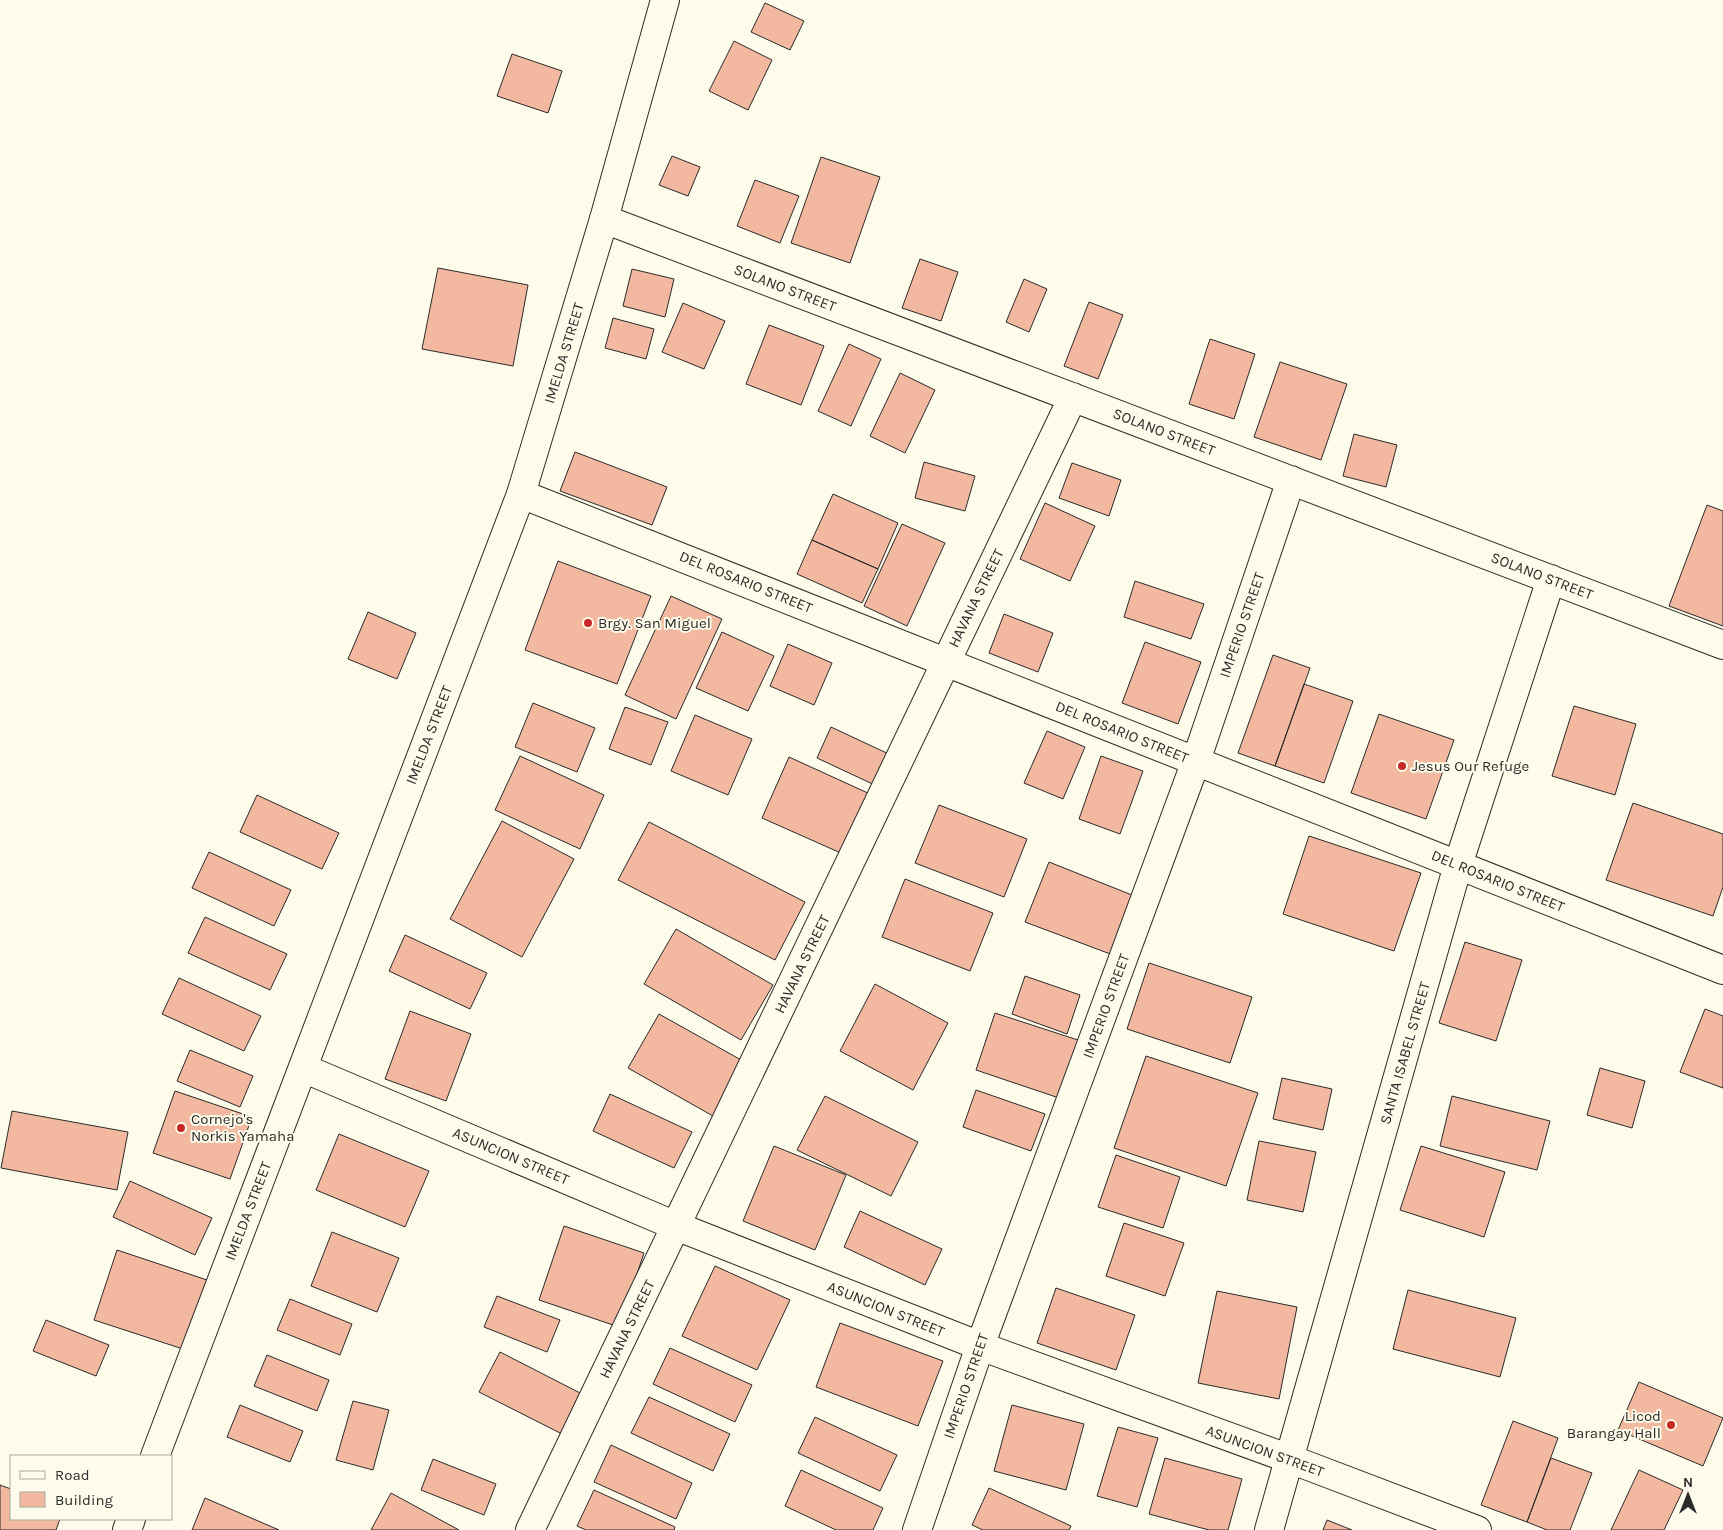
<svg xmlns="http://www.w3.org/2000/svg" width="1723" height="1530" font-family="Karla,sans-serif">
<rect width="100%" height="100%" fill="#fdfbea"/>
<!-- building -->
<path fill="#f2b8a0" stroke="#2b2b2b" d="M765 3 804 21 790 50 751 32Z
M734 41 772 60 748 110 709 91Z
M512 54 562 71 548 113 497 96Z
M672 156 700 167 688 196 659 185Z
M821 157 880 177 850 263 791 243Z
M755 180 799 196 780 243 737 226Z
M920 259 958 272 941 321 902 308Z
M438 268 528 285 513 366 422 349Z
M632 269 674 279 665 317 623 306Z
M1024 279 1047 289 1029 332 1006 322Z
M1089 302 1123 315 1098 379 1064 366Z
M683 303 725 321 704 369 662 352Z
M613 318 654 329 646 359 605 348Z
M769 325 824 346 801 405 746 384Z
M1210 339 1255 354 1234 419 1189 404Z
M849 344 881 359 851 426 818 411Z
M1280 362 1347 384 1321 460 1254 437Z
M900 373 935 390 905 453 870 436Z
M1354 434 1397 445 1386 487 1343 476Z
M575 452 667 487 652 525 560 491Z
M924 462 975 476 965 511 915 498Z
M1072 463 1121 480 1109 516 1059 498Z
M833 494 898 523 878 569 812 540Z
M1045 503 1095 526 1070 581 1020 559Z
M1707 505 1723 511V626L1669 606Z
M902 524 945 543 907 626 864 606Z
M812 540 878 569 862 603 797 574Z
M558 561 651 596 617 684 525 650Z
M1135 581 1204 604 1191 639 1124 617Z
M671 596 722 619 676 719 625 695Z
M368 612 416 633 397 679 348 659Z
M1004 614 1053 633 1038 672 989 653Z
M722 632 774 656 748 711 696 688Z
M1145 642 1201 662 1178 724 1122 703Z
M788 644 832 663 814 705 770 686Z
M1273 655 1310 668 1275 766 1238 753Z
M1304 684 1353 701 1324 783 1275 766Z
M533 703 595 728 577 772 515 747Z
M1574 706 1636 724 1615 795 1552 776Z
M625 707 668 722 651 765 609 749Z
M1379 714 1454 740 1426 819 1351 793Z
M695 715 752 739 728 795 671 771Z
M831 727 893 756 879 787 817 758Z
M1047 731 1085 747 1063 799 1024 783Z
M520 756 604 795 580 849 495 810Z
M1101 756 1143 771 1120 834 1079 819Z
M789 757 870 794 843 854 762 818Z
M257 795 339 833 322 869 240 832Z
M1633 803 1723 834V887L1713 916 1606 880Z
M939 805 1027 839 1004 897 915 863Z
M502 821 574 859 522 957 450 919Z
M649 822 805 902 775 960 618 880Z
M1309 836 1421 873 1394 951 1283 914Z
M209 852 291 890 274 926 192 888Z
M1049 862 1137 897 1113 955 1025 922Z
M905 879 993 913 970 971 882 937Z
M205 917 287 954 270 990 188 953Z
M676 929 773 985 741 1040 644 984Z
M405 935 487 973 470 1009 389 971Z
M1465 942 1522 960 1496 1041 1439 1023Z
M1149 963 1252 997 1230 1063 1127 1029Z
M1025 976 1080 995 1067 1034 1012 1014Z
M179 978 261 1016 244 1051 162 1014Z
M875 984 948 1023 913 1090 840 1051Z
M1705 1009 1723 1016V1088L1680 1072Z
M410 1011 471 1034 446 1101 385 1079Z
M995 1013 1081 1041 1062 1099 976 1070Z
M659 1014 743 1061 713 1116 628 1068Z
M190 1050 253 1076 240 1107 177 1081Z
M1146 1056 1258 1093 1226 1186 1114 1148Z
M1600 1068 1645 1081 1632 1128 1587 1115Z
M1282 1078 1332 1089 1323 1130 1273 1119Z
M976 1090 1045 1114 1031 1151 963 1127Z
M175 1091 252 1117 230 1179 153 1153Z
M610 1094 692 1132 674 1168 593 1131Z
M825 1096 918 1142 891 1196 797 1150Z
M1452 1096 1550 1121 1537 1170 1440 1146Z
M12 1111 128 1132 117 1190 1 1168Z
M339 1134 429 1171 405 1227 316 1190Z
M1259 1141 1316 1152 1303 1212 1247 1200Z
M774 1146 846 1175 815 1250 743 1221Z
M1421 1146 1505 1172 1484 1237 1400 1210Z
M1116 1155 1180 1177 1163 1228 1098 1207Z
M130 1181 212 1218 195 1255 113 1217Z
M860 1211 942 1249 925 1285 844 1247Z
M1124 1223 1184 1243 1165 1296 1106 1276Z
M564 1226 644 1253 619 1327 539 1300Z
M332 1232 399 1258 377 1312 311 1286Z
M117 1250 207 1280 183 1349 94 1320Z
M715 1266 790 1300 757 1370 682 1336Z
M1056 1288 1135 1315 1116 1370 1037 1343Z
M1408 1290 1516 1318 1500 1377 1393 1349Z
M1217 1291 1297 1307 1279 1399 1198 1383Z
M497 1296 560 1320 547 1352 484 1327Z
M290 1299 352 1324 340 1355 277 1330Z
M46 1320 109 1345 96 1376 33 1351Z
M840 1323 943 1361 918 1426 816 1387Z
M670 1348 752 1385 735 1422 653 1384Z
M500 1352 584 1395 564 1435 479 1392Z
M267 1355 329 1380 317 1411 254 1386Z
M1639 1382 1723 1418 1703 1466 1618 1430Z
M649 1397 730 1434 713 1471 631 1433Z
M353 1401 389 1410 373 1470 336 1460Z
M240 1405 303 1431 290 1462 227 1437Z
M1012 1405 1084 1424 1066 1490 994 1471Z
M815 1417 897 1455 880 1491 798 1453Z
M1513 1421 1558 1438 1527 1522 1481 1505Z
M1118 1427 1158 1438 1137 1507 1097 1496Z
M611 1445 692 1483 676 1519 594 1482Z
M1165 1458 1242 1479 1228 1530H1209L1149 1514Z
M1551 1458 1592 1473 1570 1530H1547L1527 1522Z
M433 1459 496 1484 484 1515 421 1490Z
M801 1470 883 1508 873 1530H836L785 1506Z
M1639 1470 1683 1490 1664 1530H1611Z
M0 1485 11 1489V1519H60L56 1530H0Z
M989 1488 1071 1526 1069 1530H983L972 1525Z
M594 1490 675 1527 674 1530H586L577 1526Z
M391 1493 459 1530H371Z
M205 1498 279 1530H192Z
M1327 1520 1352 1530H1323Z"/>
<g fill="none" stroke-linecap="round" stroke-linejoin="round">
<!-- minor casing -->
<g stroke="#2b2b2b" stroke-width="30">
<path id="minor" d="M604 219 1723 645
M521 494 1723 970
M303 1068 676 1226 980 1346 1290 1459 1477 1530
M530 1530 1073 397
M917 1530 980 1346 1196 761 1291 480
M1269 1530 1458 865 1551 579"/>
</g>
<!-- major casing -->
<g stroke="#2b2b2b" stroke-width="30">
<path id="major" d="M155 1456 521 494 604 219 665 0
M127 1530 131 1519"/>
</g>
<!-- minor -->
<use href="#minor" stroke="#fdfbea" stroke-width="28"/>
<!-- major -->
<use href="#major" stroke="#fdfbea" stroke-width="28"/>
</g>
<!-- markers -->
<g fill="#c62828" stroke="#fdfbea" stroke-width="2">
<circle cx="588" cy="623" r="5"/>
<circle cx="1402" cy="766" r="5"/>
<circle cx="181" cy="1128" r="5"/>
<circle cx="1671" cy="1425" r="5"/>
</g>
<g text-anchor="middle" stroke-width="4" stroke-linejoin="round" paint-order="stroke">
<!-- street labels -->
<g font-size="15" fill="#2b2b2b" stroke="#fdfbea">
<text transform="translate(785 288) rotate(21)" y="5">SOLANO STREET</text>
<text transform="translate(564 353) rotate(-73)" y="5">IMELDA STREET</text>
<text transform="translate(1164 432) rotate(21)" y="5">SOLANO STREET</text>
<text transform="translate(1542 576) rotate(21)" y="5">SOLANO STREET</text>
<text transform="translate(746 582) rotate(22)" y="5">DEL ROSARIO STREET</text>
<text transform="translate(976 598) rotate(-64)" y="5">HAVANA STREET</text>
<text transform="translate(1242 625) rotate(-71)" y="5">IMPERIO STREET</text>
<text transform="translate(1122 732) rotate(22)" y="5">DEL ROSARIO STREET</text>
<text transform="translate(429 735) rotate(-69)" y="5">IMELDA STREET</text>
<text transform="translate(1498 881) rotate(22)" y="5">DEL ROSARIO STREET</text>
<text transform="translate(802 964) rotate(-64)" y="5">HAVANA STREET</text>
<text transform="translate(1106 1006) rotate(-70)" y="5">IMPERIO STREET</text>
<text transform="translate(1405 1053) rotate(-74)" y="5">SANTA ISABEL STREET</text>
<text transform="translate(511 1156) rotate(23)" y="5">ASUNCION STREET</text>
<text transform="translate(248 1211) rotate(-69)" y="5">IMELDA STREET</text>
<text transform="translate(886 1309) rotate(22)" y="5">ASUNCION STREET</text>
<text transform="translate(627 1329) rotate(-64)" y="5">HAVANA STREET</text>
<text transform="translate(966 1386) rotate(-71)" y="5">IMPERIO STREET</text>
<text transform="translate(1265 1451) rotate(20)" y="5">ASUNCION STREET</text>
</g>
<!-- poi labels -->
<g font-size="15" fill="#2b2b2b" stroke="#fdfbea" text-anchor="start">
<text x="598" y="628">Brgy. San Miguel</text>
<text x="1412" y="771">Jesus Our Refuge</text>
<text x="191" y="1124">Cornejo's<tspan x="191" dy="17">Norkis Yamaha</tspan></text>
<text x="1661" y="1421" text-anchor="end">Licod<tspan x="1661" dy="17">Barangay Hall</tspan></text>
</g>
</g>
<!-- legend -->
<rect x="10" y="1455" width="162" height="65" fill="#fdfbea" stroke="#a9a89e"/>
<rect x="20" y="1471" width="25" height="8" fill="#fdfbea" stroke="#a9a89e"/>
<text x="55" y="1480" font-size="15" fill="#2b2b2b">Road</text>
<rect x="20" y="1492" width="25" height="15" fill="#f2b8a0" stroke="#a9a89e"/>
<text x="55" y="1505" font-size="15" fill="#2b2b2b">Building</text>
<!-- north arrow -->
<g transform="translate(1688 1495)" stroke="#fdfbea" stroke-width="4" paint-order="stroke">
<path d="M0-4L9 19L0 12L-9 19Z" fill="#2b2b2b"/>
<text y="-8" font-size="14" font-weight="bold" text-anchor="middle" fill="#2b2b2b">N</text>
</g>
</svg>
